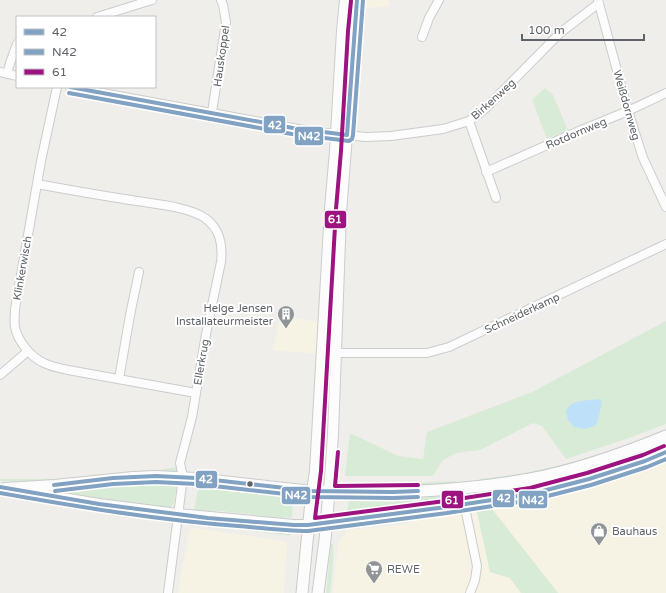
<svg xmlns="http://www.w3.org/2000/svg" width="666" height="593" font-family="'Varela Round',sans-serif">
<rect width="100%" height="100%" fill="#efeeea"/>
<!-- commercial -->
<path fill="#f7f3e4" d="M365 0H389V6L364 9Z
M281 315 318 322 317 354 273 350Z
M666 457V593H558L492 509 500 508 517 501Z
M477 512 490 572 510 578 521 593H333L338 543 343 537 347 530 401 525 428 517 448 514 453 516Z
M193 528 284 541 287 543 284 593H178L189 531 190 529Z"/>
<!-- green -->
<path fill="#d8ebd6" d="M545 88 553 95 568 130 547 139 532 100Z
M666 321V424L629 438 566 459 542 426 533 423 480 450 456 453 443 460 433 476H345L350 433 398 456 423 459 427 432 532 392Z
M662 431V433C619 451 573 466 526 475 511 478 495 479 480 481V479C543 473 603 455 662 431Z
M665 442 666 447C643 456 620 465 596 472 559 483 521 491 482 497V495L484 494 522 487Z
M176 467 178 468V469L172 472C115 477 58 483 0 481V479H60L134 471 161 470Z
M138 480 176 482 177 483 174 503 171 507 169 508 110 501 42 489Z
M457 481V483C421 486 385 486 349 485V484H392Z
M199 483 286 493 293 496 292 517 282 518 221 511H194Z
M442 496 446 497 452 501 361 514 347 513 349 499 420 498Z
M492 509 558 593H521L510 578 490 572 477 512Z
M243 526 290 532V536L238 529 239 528Z
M331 544H333C334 560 332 577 330 593H326Z"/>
<!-- water -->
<path fill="#bfe0f9" d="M600 399 602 402 598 420 595 426 585 429 574 427 568 420 566 411 571 404 581 401Z"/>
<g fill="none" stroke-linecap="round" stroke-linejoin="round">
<!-- minor casing -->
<g stroke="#cbcccc" stroke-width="10">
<path id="minor" d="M598 0 628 111 643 158 666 207
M97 17 152 0
M422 37 429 18 439 0
M0 72 17 76
M7 74 10 63 17 44
M57 87 41 161 15 309C15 315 14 321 15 327 18 342 31 357 44 363 52 367 60 368 68 370L196 393
M70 87 315 132 366 137 391 136 443 129 469 121 485 109 560 33 599 3
M212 112 226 22 223 5 221 0
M469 121 496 198
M486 172 579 131 628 111 666 93
M37 184C70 190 103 196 137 201 156 204 189 207 205 218 220 229 223 244 221 262L206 334 192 417 180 463 183 477 168 593
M322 353H427L449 347 666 244
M0 375 28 351
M119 379 130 315 139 272
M461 488 477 566 475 580 470 593"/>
</g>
<!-- tertiary casing -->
<g stroke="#cbcccc" stroke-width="12">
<path id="tertiary" d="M5 488 55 485 133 477 156 476 196 478 312 491 315 471 330 209 335 151 342 31 345 0
M21 491 99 504 178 514 294 525H308
M329 492 333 434 341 213 347 135 357 0"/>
</g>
<!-- secondary casing -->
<g stroke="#cacacb" stroke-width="13">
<path id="secondary" d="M308 525 446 507 531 494 589 479 645 461 666 452
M302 593 312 491C385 494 458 492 530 479 577 470 622 454 666 436
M318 593 325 540 329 492"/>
</g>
<!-- minor -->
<use href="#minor" stroke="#fdfcfc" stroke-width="8"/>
<!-- tertiary -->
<use href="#tertiary" stroke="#fdfcfc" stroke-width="10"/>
<!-- secondary -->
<use href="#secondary" stroke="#fdfcfc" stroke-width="11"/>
<!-- bus-1 casing -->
<g stroke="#fff" stroke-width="7">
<path id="bus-1" d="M70 87 293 128 347 135 357 0
M54 485 113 478 156 476 196 478 312 491 393 492 418 491
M0 487 99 504 208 518 294 525H308L446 507 531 494 589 479 645 461 666 452"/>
</g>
<!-- bus-2 casing -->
<g stroke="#fff" stroke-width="7">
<path id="bus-2" d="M69 93 292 134 349 141 352 139 353 135 363 0
M55 491 113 484 156 482 196 484 312 497 393 498 418 497
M0 493C79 507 158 520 238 526 261 528 285 531 308 531L447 513 532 500 591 485 647 467 666 459"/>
</g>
<!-- bus-3 casing -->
<g stroke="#fff" stroke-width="7">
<path id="bus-3" d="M351 1 348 31 341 151 336 209 321 471 315 518 445 501 530 488 587 473 643 455 664 446
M338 452 335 486 418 485"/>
</g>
<!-- bus-1 -->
<use href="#bus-1" stroke="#82a2c3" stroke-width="4"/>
<!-- bus-2 -->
<use href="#bus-2" stroke="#82a2c3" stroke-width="4"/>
<!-- bus-3 -->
<use href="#bus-3" stroke="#9d1380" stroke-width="4"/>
</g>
<!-- icons -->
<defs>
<g id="building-pin" transform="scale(0.9)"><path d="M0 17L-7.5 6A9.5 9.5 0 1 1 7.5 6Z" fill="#919496" stroke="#fff"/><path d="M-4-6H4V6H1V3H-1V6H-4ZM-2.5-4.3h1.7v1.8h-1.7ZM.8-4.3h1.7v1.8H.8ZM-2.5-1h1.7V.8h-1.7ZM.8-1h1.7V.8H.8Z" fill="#fff"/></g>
<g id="shop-pin" transform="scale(0.9)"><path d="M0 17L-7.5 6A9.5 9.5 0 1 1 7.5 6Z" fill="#919496" stroke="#fff"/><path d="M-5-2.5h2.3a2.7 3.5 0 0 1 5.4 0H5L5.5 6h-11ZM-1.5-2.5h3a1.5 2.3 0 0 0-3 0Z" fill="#fff"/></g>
<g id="supermarket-pin" transform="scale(0.9)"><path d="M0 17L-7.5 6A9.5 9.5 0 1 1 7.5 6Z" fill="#919496" stroke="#fff"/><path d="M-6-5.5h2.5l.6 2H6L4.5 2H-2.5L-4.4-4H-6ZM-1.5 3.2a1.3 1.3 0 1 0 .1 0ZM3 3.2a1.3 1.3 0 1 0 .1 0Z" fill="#fff"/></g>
</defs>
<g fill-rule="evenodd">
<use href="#building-pin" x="286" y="314"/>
<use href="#shop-pin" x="599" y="531"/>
<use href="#supermarket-pin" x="374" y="569"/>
</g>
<!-- markers -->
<circle fill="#5f6368" stroke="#fff" stroke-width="1.5" cx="250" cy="484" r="3.5"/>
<g text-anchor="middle" stroke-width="4" stroke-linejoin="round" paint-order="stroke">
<!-- street labels -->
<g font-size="11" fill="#5f6368" stroke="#fff">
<text transform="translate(221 56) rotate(-82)" y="4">Hauskoppel</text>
<text transform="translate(493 99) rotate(-42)" y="4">Birkenweg</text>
<text transform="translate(627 105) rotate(74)" y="4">Weißdornweg</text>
<text transform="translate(576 133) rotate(-23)" y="4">Rotdornweg</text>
<text transform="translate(22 268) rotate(-80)" y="4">Klinkerwisch</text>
<text transform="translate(522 313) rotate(-25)" y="4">Schneiderkamp</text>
<text transform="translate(201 362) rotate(-80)" y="4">Ellerkrug</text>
</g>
<!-- poi labels -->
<g font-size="11" fill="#5f6368" stroke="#fff" text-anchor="start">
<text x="273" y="312" text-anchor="end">Helge Jensen<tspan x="273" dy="13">Installateurmeister</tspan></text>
<text x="612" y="535">Bauhaus</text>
<text x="387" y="573">REWE</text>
</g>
</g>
<g stroke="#fff" stroke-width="1.5">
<rect x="263" y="115" width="23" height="19" rx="4" fill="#82a2c3"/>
<rect x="294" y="126" width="30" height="20" rx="4" fill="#82a2c3"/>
<rect x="324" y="210" width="23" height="19" rx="4" fill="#9d1380"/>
<rect x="195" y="470" width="23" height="19" rx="4" fill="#82a2c3"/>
<rect x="281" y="486" width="30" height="19" rx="4" fill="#82a2c3"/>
<rect x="492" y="489" width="23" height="19" rx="4" fill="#82a2c3"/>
<rect x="518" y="490" width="30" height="19" rx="4" fill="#82a2c3"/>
<rect x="441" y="490" width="23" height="19" rx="4" fill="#9d1380"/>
</g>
<g font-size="11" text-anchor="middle" font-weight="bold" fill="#fff">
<text x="275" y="129">42</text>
<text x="309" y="140">N42</text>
<text x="335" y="223">61</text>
<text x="206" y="483">42</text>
<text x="296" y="499">N42</text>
<text x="504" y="502">42</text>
<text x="533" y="504">N42</text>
<text x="452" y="504">61</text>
</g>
<!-- legend -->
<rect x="16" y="16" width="140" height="72" fill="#ffffff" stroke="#bfc1c3"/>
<rect x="24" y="29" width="20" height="6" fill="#82a2c3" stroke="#bfc1c3"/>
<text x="52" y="36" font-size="12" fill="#5f6368">42</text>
<rect x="24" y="49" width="20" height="6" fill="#82a2c3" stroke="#bfc1c3"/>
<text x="52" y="56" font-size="12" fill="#5f6368">N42</text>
<rect x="24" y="69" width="20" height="6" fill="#9d1380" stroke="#bfc1c3"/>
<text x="52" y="76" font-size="12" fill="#5f6368">61</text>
<!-- scale -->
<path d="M522 34v6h122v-6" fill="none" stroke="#5f6368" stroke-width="2"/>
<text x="528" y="34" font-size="12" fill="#5f6368" stroke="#ffffff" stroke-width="3" paint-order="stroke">100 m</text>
</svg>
